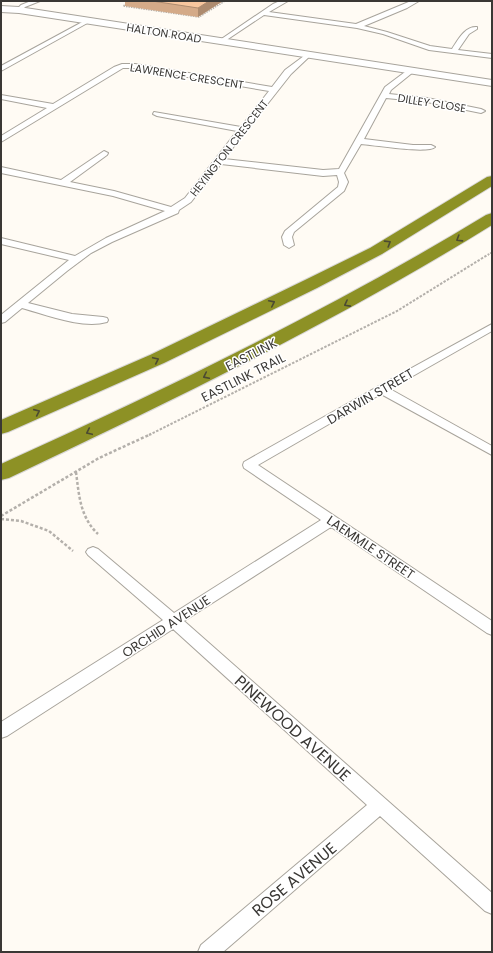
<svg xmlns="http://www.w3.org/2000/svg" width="493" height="953" font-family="Poppins,sans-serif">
<rect width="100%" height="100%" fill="#fffbf4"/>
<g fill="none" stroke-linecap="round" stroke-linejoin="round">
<!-- street casing -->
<g stroke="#a8a49c" stroke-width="2">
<path id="street" d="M31 1H40L25 7 21 11 16 10 21 5Z
M280 1H288L269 12 356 24 411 1H419L407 8 364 26 387 32 430 46 452 49C458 40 465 26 477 27V29L469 34 458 50 492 54V58L429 50 383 34 357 28 264 15 222 43 217 42 273 4Z
M86 20 91 21 1 71V66Z
M308 53 310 54V56L291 74 224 159 323 170 339 169 385 87 409 69H412V73L391 90 389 94 427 98 481 109 485 111 481 113 427 102 386 98 364 139 413 145H431L435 147C428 154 374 145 361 144L344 173 348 182 344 191 294 232 292 237 294 245 289 248 284 245 282 237 285 231 338 187 339 182 337 175 323 176 221 164 191 202 179 210 178 213 112 242 91 253 67 271 28 303 72 314 103 317 107 318 108 320 107 322C82 329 47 315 22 308L5 322 1 323V315L69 260 1 244V238L75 256 106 238 165 211 113 196 1 173V167L61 180 104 151 108 153 107 155 70 182 114 191 171 207 185 198 237 131 157 116 153 114 154 112 241 127 269 91 135 68H123L1 142V136L47 108 1 99V95L53 104 114 67 122 64H135L272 87 285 70Z
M492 324V331L390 389 492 446V455L381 394 258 465 492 621V635L487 633 331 527 184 621 492 893V914L485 911 380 816 223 952H198L201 945 367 805 173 629 7 736 1 738V722L163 620 88 555 86 552 88 549 93 547 98 549 174 613 321 520 244 468 243 465 244 462 377 387Z"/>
</g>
<!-- secondary casing -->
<g stroke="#a8a49c" stroke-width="2">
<path id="secondary" d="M1 6 19 7 492 80V86L19 13 1 12Z"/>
</g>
<!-- highway casing -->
<g stroke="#d8d7d7" stroke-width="2">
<path id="highway" d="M492 176V186L382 254 317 288 164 363 8 432 1 434V420L150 355 305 280 370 248 487 177Z
M492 213V225C337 321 174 400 9 478L1 480V464C168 388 330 310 486 215Z"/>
</g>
<!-- path-far2 -->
<path stroke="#b4b0ab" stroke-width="1.5" stroke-dasharray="1.5 1" stroke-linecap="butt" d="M127 4 123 6 199 17 225 1
M488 255 492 252"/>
<!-- path-far1 -->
<path stroke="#b4b0ab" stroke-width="2" stroke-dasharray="2.5 1.5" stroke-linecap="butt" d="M149 435 397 311 489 254"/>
<!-- path -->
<path stroke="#b4b0ab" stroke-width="2.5" stroke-dasharray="3 2" stroke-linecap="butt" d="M76 472C79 495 80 517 98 534
M1 516 99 458 151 434
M1 519 21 521 49 531 73 551"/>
<!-- street -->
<use href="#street" fill="#fff" fill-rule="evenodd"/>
<!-- secondary -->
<use href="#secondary" fill="#fff" fill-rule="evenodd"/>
<!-- highway -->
<use href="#highway" fill="#8d9125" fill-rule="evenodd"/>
</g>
<!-- wall -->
<path fill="#d4aa88" d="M125 1H223L198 17 125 6Z"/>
<!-- shaded-wall -->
<path fill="#ad8b6f" d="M209 1H223L198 17V8Z"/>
<!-- building -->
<path fill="#f7c69e" stroke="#ad8b6f" d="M152 1H209L198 8Z"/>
<!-- one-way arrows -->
<defs><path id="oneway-chevron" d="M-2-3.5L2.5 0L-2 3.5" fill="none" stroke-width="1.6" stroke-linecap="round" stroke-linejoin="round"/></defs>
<g stroke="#4b4a32">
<use href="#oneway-chevron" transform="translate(459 239) rotate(148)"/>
<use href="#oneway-chevron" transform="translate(388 243) rotate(-32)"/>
<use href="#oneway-chevron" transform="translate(272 303) rotate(-26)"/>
<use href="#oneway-chevron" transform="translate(347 304) rotate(152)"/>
<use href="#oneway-chevron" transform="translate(156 360) rotate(-25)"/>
<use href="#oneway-chevron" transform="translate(206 376) rotate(154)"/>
<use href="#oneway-chevron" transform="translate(37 412) rotate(-24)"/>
<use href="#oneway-chevron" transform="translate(89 432) rotate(155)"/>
</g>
<g text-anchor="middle" stroke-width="3" stroke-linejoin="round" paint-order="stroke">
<!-- far-street labels -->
<g font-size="11" fill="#3a3835" stroke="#fff">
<text transform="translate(164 33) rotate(9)" y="4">HALTON ROAD</text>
<text transform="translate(187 76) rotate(9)" y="4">LAWRENCE CRESCENT</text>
<text transform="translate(432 103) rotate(9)" y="4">DILLEY CLOSE</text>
<text transform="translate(229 148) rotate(-52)" y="4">HEYINGTON CRESCENT</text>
</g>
<!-- street labels -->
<g font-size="13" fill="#3a3835" stroke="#fff">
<text transform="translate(251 354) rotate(-27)" y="5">EASTLINK</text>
<text transform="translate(243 377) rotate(-27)" y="5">EASTLINK TRAIL</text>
<text transform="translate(370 396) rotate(-30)" y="5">DARWIN STREET</text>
<text transform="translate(371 547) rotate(34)" y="5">LAEMMLE STREET</text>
<text transform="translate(166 626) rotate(-33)" y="5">ORCHID AVENUE</text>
</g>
<!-- near-street labels -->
<g font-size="16" fill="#3a3835" stroke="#fff">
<text transform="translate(293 728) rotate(42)" y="6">PINEWOOD AVENUE</text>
<text transform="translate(294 879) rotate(-40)" y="6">ROSE AVENUE</text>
</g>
</g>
<!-- border -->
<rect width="493" height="953" fill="none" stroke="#3a3835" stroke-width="4"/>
</svg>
